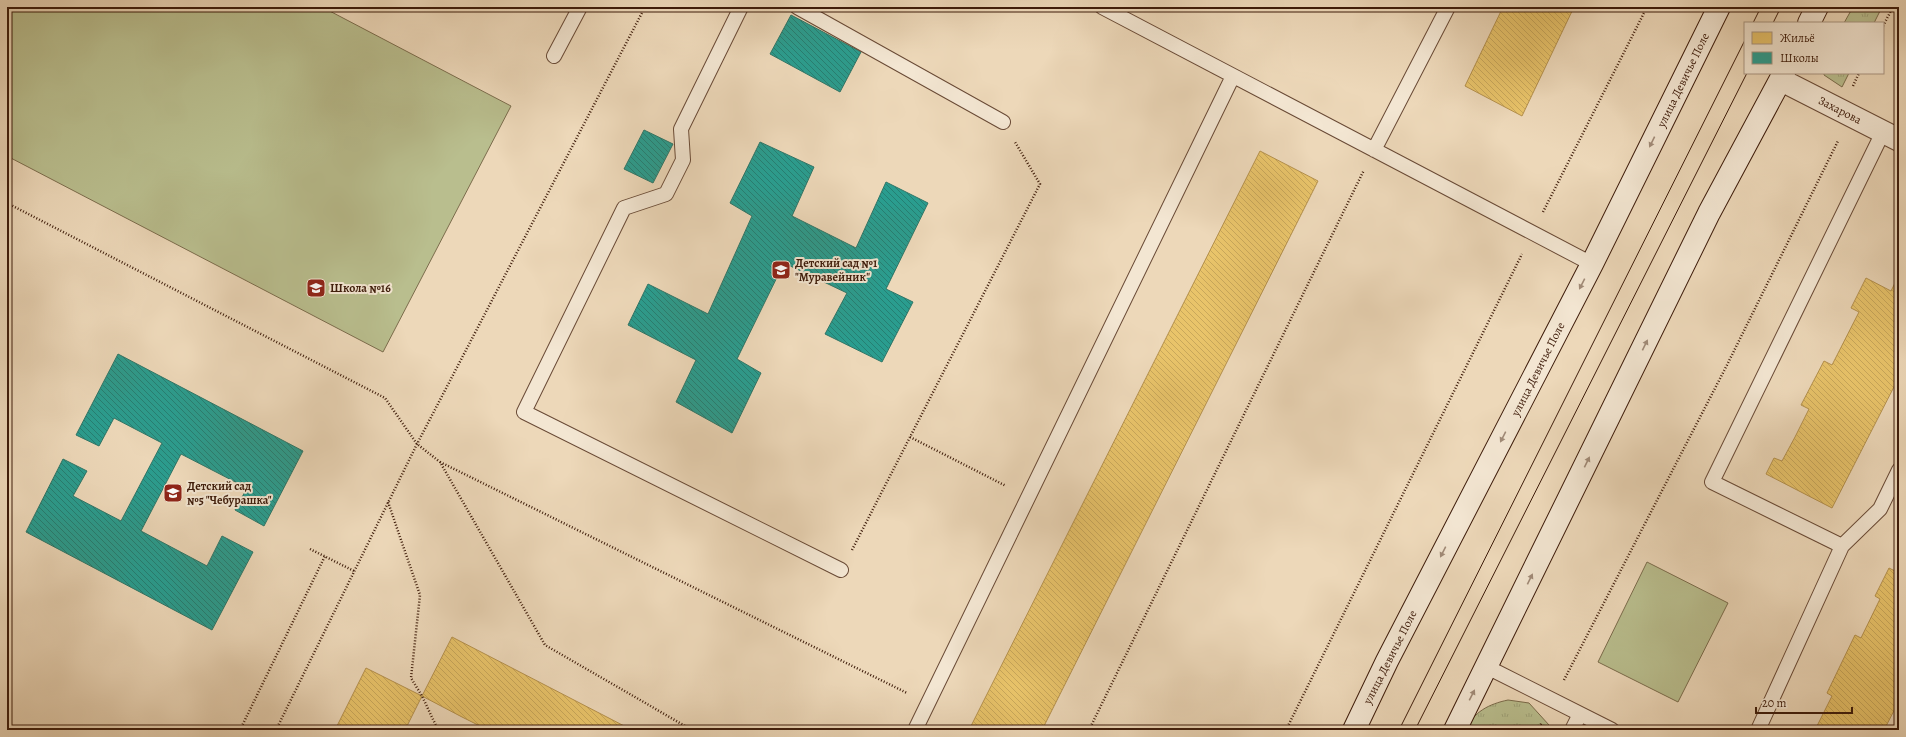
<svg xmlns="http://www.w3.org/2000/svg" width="1906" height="737" font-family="Alegreya,serif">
<defs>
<pattern id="grass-tufts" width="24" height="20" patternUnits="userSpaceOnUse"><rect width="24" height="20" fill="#b9be8e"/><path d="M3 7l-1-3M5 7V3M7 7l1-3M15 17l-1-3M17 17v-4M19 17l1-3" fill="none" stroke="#a0a379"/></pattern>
<pattern id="homes-back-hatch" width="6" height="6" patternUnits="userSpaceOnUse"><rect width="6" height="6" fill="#e9c46a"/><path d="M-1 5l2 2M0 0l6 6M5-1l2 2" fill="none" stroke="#c9a85b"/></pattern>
<pattern id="schools-back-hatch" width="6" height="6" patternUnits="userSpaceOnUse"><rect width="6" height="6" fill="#2a9d8f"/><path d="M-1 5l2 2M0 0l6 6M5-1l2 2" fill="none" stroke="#257f73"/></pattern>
</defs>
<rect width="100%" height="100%" fill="#edd8b9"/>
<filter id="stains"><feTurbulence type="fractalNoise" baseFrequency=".005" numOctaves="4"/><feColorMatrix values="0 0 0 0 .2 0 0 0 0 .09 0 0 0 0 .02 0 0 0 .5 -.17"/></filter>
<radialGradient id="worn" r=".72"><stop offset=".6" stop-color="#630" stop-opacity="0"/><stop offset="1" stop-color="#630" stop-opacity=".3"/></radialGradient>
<!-- grass -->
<path fill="url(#grass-tufts)" stroke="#7b6c4c" d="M1853 7H1882L1874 23H1844Z
M1824 73H1849L1842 87 1824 75Z
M1508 700 1529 703 1549 725V730H1466C1473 712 1489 704 1508 700Z"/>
<!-- pitch -->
<path fill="#b9be8e" stroke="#7b6c4c" d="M7 7H322L511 106 383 352 7 156Z
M1647 562 1728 603 1678 702 1598 662Z"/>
<!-- homes -->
<path fill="url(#homes-back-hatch)" stroke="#b5914d" d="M1503 7H1574L1522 116 1465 86Z
M1260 151 1318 181 1042 730H969Z
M1899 275V377L1832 508 1766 474 1774 458 1782 461 1795 437 1809 409 1801 405 1824 361 1832 365 1859 312 1851 308 1866 278 1891 291Z
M1889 568 1899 573V701L1884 730H1815L1832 696 1827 693 1855 635 1861 638 1880 599 1875 596Z
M452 637 632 730H488L462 717 422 696Z
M366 668 422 696 405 730H335Z"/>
<!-- schools -->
<path fill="url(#schools-back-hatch)" stroke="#307667" d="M791 15 861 52 840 92 770 54Z
M644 130 673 144 653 183 624 169Z
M760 142 814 167 792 216 856 248 886 182 928 203 886 289 913 302 882 362 825 334 847 293 784 263 737 359 761 373 732 433 676 402 696 360 628 325 648 284 708 314 752 216 730 203Z
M118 354 303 451 264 526 235 510 247 488 181 454 141 531 207 566 222 536 253 552 212 630 26 532 63 459 87 471 73 496 121 521 162 443 114 418 99 446 76 435Z"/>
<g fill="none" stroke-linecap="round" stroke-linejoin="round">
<!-- lane casing -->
<g stroke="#694a36" stroke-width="16">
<path id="lane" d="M741 7 681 129 683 160 666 194 624 208 524 412 841 570
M797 7 1003 122
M1102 7 1592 264
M554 56 580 7
M1374 150 1448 7
M1842 546 1712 482 1883 132
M1487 667 1612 730
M915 730 1233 76
M1572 730 1580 714
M1758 730 1842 546 1880 509 1899 470"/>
</g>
<!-- street casing -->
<g stroke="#694a36" stroke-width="24">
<path id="street" d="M1781 80 1899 140"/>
</g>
<!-- secondary casing -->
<g stroke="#3d1b0a" stroke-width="24">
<path id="secondary" d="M1809 23 1817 7
M1354 730 1387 661 1592 264 1719 7
M1455 730 1709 213 1784 73"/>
</g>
<!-- path -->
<path stroke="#3d1b0a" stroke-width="2.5" stroke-dasharray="1 2" stroke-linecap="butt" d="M1883 26 1893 7
M1853 86 1859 73
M7 203 385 398 417 444 440 462 545 645 692 730
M1543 212 1647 7
M910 437 1006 486
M440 462 907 693
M388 502 420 595 411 678 422 696 438 730
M310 549 354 571
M852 550 1040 184 1015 142
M1564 680 1726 367 1838 141
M240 730 325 556
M276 730 417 444 645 7
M1089 730 1364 170
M1286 730 1522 254
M1538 730 1542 722"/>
<!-- lane -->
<use href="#lane" stroke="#f3e6d2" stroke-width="14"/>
<!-- street -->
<use href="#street" stroke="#f3e6d2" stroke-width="22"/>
<!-- secondary -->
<use href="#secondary" stroke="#f3e6d2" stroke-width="22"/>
<!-- tram -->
<path stroke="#3d1b0a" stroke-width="1" d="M1753 23 1761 7
M1773 23 1781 7
M1399 730 1745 40
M1415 730 1747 73"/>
</g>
<!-- one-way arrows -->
<defs><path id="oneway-solid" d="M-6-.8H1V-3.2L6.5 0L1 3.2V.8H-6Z"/></defs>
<g fill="#a18b78">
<use href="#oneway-solid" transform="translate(1652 142) rotate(116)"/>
<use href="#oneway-solid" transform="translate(1582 284) rotate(117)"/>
<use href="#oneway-solid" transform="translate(1645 345) rotate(-64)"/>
<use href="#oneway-solid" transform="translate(1503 437) rotate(117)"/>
<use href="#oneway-solid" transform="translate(1587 462) rotate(-64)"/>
<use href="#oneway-solid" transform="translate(1443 552) rotate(117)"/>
<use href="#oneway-solid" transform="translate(1530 579) rotate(-64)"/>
<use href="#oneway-solid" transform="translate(1472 695) rotate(-63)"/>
</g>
<!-- icons -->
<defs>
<g id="school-square" transform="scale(1)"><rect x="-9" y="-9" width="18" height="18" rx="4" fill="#8f2418" stroke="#f3e6d2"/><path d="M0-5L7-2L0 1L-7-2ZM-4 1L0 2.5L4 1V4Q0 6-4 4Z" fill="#fff"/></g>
</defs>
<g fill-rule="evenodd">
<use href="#school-square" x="781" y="270"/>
<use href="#school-square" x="316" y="288"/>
<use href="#school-square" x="173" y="493"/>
</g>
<g text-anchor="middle" stroke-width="4" stroke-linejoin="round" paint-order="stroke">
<!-- street labels -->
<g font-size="12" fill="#3d1b0a" stroke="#f3e6d2">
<text transform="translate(1683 80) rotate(-64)" y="4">улица Девичье Поле</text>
<text transform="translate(1840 110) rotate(27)" y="4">Захарова</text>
<text transform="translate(1538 369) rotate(-63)" y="4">улица Девичье Поле</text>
<text transform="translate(1390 657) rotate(-63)" y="4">улица Девичье Поле</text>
</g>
<!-- poi labels -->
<g font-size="12" font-weight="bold" fill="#3d1b0a" stroke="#f3e6d2" text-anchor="start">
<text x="795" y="267">Детский сад №1<tspan x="795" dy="14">"Муравейник"</tspan></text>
<text x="330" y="292">Школа №16</text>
<text x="187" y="490">Детский сад<tspan x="187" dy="14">№5 "Чебурашка"</tspan></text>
</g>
</g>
<!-- margin -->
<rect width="1906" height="737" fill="none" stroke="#edd8b9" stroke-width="24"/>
<rect x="8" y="8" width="1890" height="721" fill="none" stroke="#3d1b0a" stroke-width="2"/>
<rect x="12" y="12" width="1882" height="713" fill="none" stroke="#3d1b0a"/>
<!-- legend -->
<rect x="1744" y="22" width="140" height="52" fill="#f3e6d2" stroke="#aa9582"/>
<rect x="1752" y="32" width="20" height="12" fill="#e9c46a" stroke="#aa9582"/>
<text x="1780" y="42" font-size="12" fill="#3d1b0a">Жильё</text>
<rect x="1752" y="52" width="20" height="12" fill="#2a9d8f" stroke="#aa9582"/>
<text x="1780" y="62" font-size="12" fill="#3d1b0a">Школы</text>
<!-- scale -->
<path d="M1756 707v6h96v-6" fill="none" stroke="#3d1b0a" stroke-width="2"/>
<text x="1762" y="707" font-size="12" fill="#3d1b0a" stroke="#f3e6d2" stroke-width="3" paint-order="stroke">20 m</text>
<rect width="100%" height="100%" filter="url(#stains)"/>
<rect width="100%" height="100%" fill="url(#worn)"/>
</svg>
